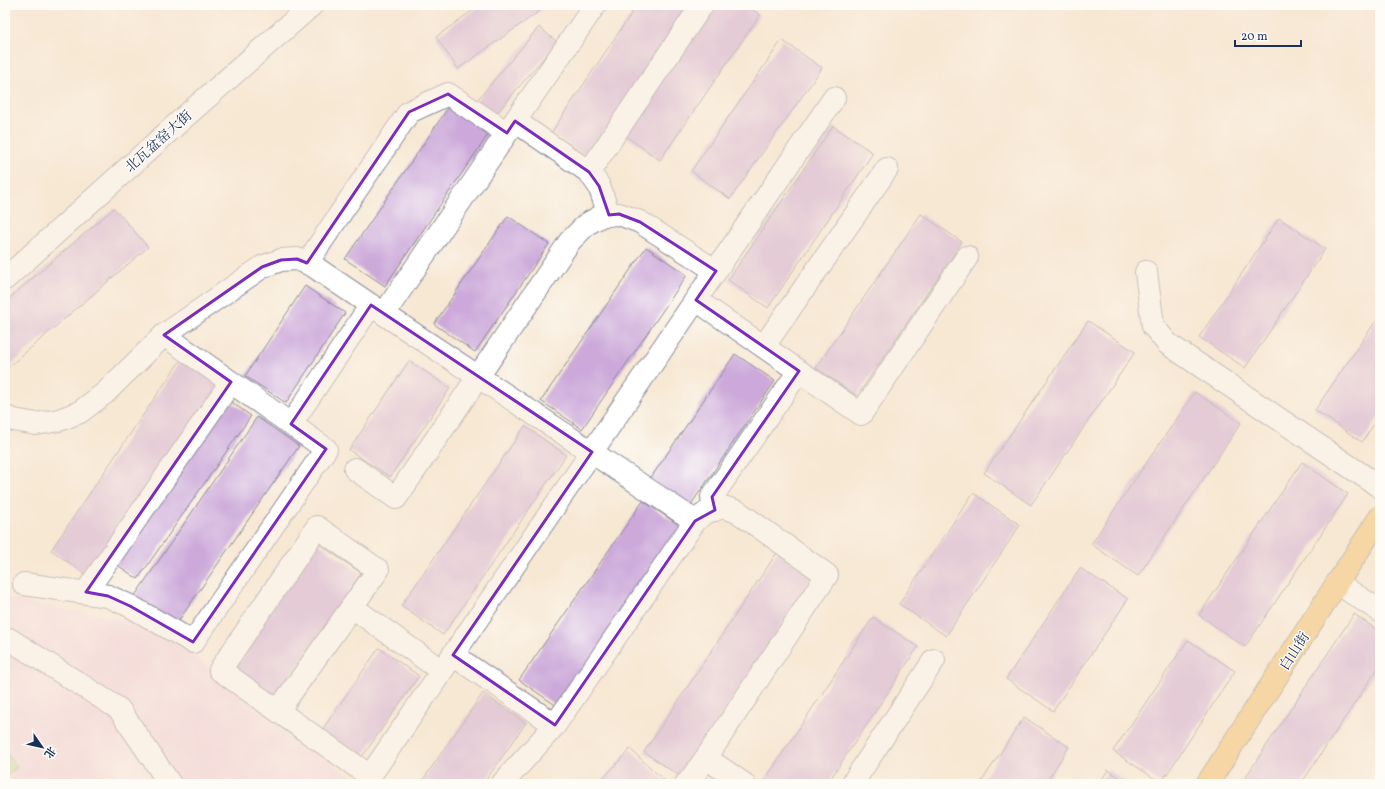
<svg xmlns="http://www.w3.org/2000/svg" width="1385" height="789" font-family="Vollkorn,'Noto Serif SC',serif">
<rect width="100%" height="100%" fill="#fdfcf7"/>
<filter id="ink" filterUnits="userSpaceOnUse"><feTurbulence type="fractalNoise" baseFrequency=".025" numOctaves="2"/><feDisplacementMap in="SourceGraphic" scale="8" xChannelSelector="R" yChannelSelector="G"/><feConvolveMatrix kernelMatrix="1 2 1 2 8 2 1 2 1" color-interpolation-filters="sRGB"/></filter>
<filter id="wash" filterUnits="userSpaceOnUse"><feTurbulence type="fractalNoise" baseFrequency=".012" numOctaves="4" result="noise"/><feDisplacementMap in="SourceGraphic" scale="16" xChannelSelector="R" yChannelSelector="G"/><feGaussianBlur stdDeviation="0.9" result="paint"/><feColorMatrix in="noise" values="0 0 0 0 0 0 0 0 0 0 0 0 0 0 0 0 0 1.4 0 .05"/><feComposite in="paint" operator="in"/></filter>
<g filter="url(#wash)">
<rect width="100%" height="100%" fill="#f7e8d4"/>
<!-- built -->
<path fill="#f1d0e3" d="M5 598 132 622 176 642 294 735 360 784H5Z"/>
<!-- green -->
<path fill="#acd884" stroke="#648471" d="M5 751 17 768 5 777Z"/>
<g id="blocks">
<!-- building -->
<path fill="#cca9da" d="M480 5H548L458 69 436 37Z
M637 5H695L591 160 551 133Z
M709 5H746L760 15 660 160 621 133Z
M539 27 557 42 491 120 473 105Z
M782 40 822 68 730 199 691 171Z
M450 105 490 132 385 286 345 259Z
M833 126 873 153 768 308 728 280Z
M114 208 148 247 5 370V302Z
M921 214 962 242 857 396 816 368Z
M508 216 549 244 475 352 434 324Z
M1279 218 1325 249 1245 368 1199 337Z
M646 247 687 275 582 429 541 401Z
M305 286 345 313 286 403 245 376Z
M1380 315V415L1362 442 1315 410Z
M1088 321 1135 352 1031 505 984 473Z
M735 354 775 381 690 506 650 479Z
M182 358 223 386 91 578 51 550Z
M409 361 450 388 390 477 349 450Z
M1195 392 1241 423 1138 576 1091 544Z
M227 399 251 416 138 579 113 562Z
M257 417 299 446 175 626 134 597Z
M525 426 566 455 443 635 401 606Z
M1302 462 1348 494 1245 647 1199 615Z
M973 493 1020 525 946 636 899 604Z
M643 501 685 529 561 709 519 680Z
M316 542 361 573 276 698 231 667Z
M778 551 814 576 681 777 644 752Z
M1080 568 1128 599 1053 711 1006 679Z
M1354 614 1380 632V665L1301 784H1241Z
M873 617 918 647 827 784H762Z
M1188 640 1235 671 1161 783 1113 751Z
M379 648 419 676 359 761 319 734Z
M483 693 526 723 483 784H420Z
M1024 717 1069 747 1045 784H980Z
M630 749 666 782 664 784H598Z
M1108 770 1129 784H1099Z"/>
</g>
</g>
<g filter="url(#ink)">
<use href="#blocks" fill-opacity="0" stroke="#898c99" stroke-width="1"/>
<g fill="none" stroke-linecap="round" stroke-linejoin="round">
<!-- minor casing -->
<g stroke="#898c99" stroke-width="24">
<path id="minor" d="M595 5 515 121 589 172 599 186 609 215
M589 172 702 5
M307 263 409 112 448 94 507 133
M1146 272 1153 326 1168 344 1380 487
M5 279 188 114 312 5
M696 300 861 414 967 257
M384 314 515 121
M764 346 887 169
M5 417 14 420 36 424 59 420 80 412 105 393 164 335 262 267 281 260 297 259 313 266 396 322 695 521 707 512 723 507 738 512 827 575 706 758 744 784
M291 424 371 305
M355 469 396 498 570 241 587 224 603 215 619 214 640 222 716 271
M715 510 712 497 799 371
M1337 583 1380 611
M24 584 108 596 130 606 193 642 326 449 164 335
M86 592 231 382
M352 607 442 671
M5 641 9 639 119 709 170 784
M453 655 555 725
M278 711 378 570 317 527 220 670 370 776 834 98
M502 784 555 725 695 521
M686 784 690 780 706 758
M852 784 934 660"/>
</g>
<!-- major casing -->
<g stroke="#898c99" stroke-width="24">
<path id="major" d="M1207 784 1380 517"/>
</g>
<!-- minor -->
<use href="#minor" stroke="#fff" stroke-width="22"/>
<!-- major -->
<use href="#major" stroke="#f2c26a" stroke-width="22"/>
</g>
</g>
<!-- marked area -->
<path d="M0 0H1385V789H0ZM448 94 507 133 515 121 589 172 599 186 609 215 619 214 640 222 716 271 696 300 799 371 712 497 715 510 695 521 555 725 453 655 592 452 371 305 291 424 326 449 193 642 130 606 108 596 86 592 231 382 164 335 262 267 281 260 297 259 307 263 409 112Z" fill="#f7e8d4" fill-opacity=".55" fill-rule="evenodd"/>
<path fill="none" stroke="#7b2cbf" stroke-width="3" stroke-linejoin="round" d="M448 94 507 133 515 121 589 172 599 186 609 215 619 214 640 222 716 271 696 300 799 371 712 497 715 510 695 521 555 725 453 655 592 452 371 305 291 424 326 449 193 642 130 606 108 596 86 592 231 382 164 335 262 267 281 260 297 259 307 263 409 112Z"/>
<g text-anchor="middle" stroke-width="3" stroke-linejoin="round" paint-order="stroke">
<!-- street labels -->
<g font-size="14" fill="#1b2f5e" stroke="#fdfcf7">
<text transform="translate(158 141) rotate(-42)" y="5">北瓦盆窑大街</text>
<text transform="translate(1294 651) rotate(-57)" y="5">白山街</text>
</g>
</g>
<!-- margin -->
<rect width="1385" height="789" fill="none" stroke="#fdfcf7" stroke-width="20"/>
<!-- north arrow -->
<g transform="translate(42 747) rotate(124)" stroke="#fdfcf7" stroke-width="3" paint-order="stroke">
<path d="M0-3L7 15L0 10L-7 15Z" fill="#1b2f5e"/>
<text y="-6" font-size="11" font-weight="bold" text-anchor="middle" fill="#1b2f5e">北</text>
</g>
<!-- scale -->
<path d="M1235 40v6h66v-6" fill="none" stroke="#1b2f5e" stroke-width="2"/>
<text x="1241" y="40" font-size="12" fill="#1b2f5e" stroke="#fdfcf7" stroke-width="3" paint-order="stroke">20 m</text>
</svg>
